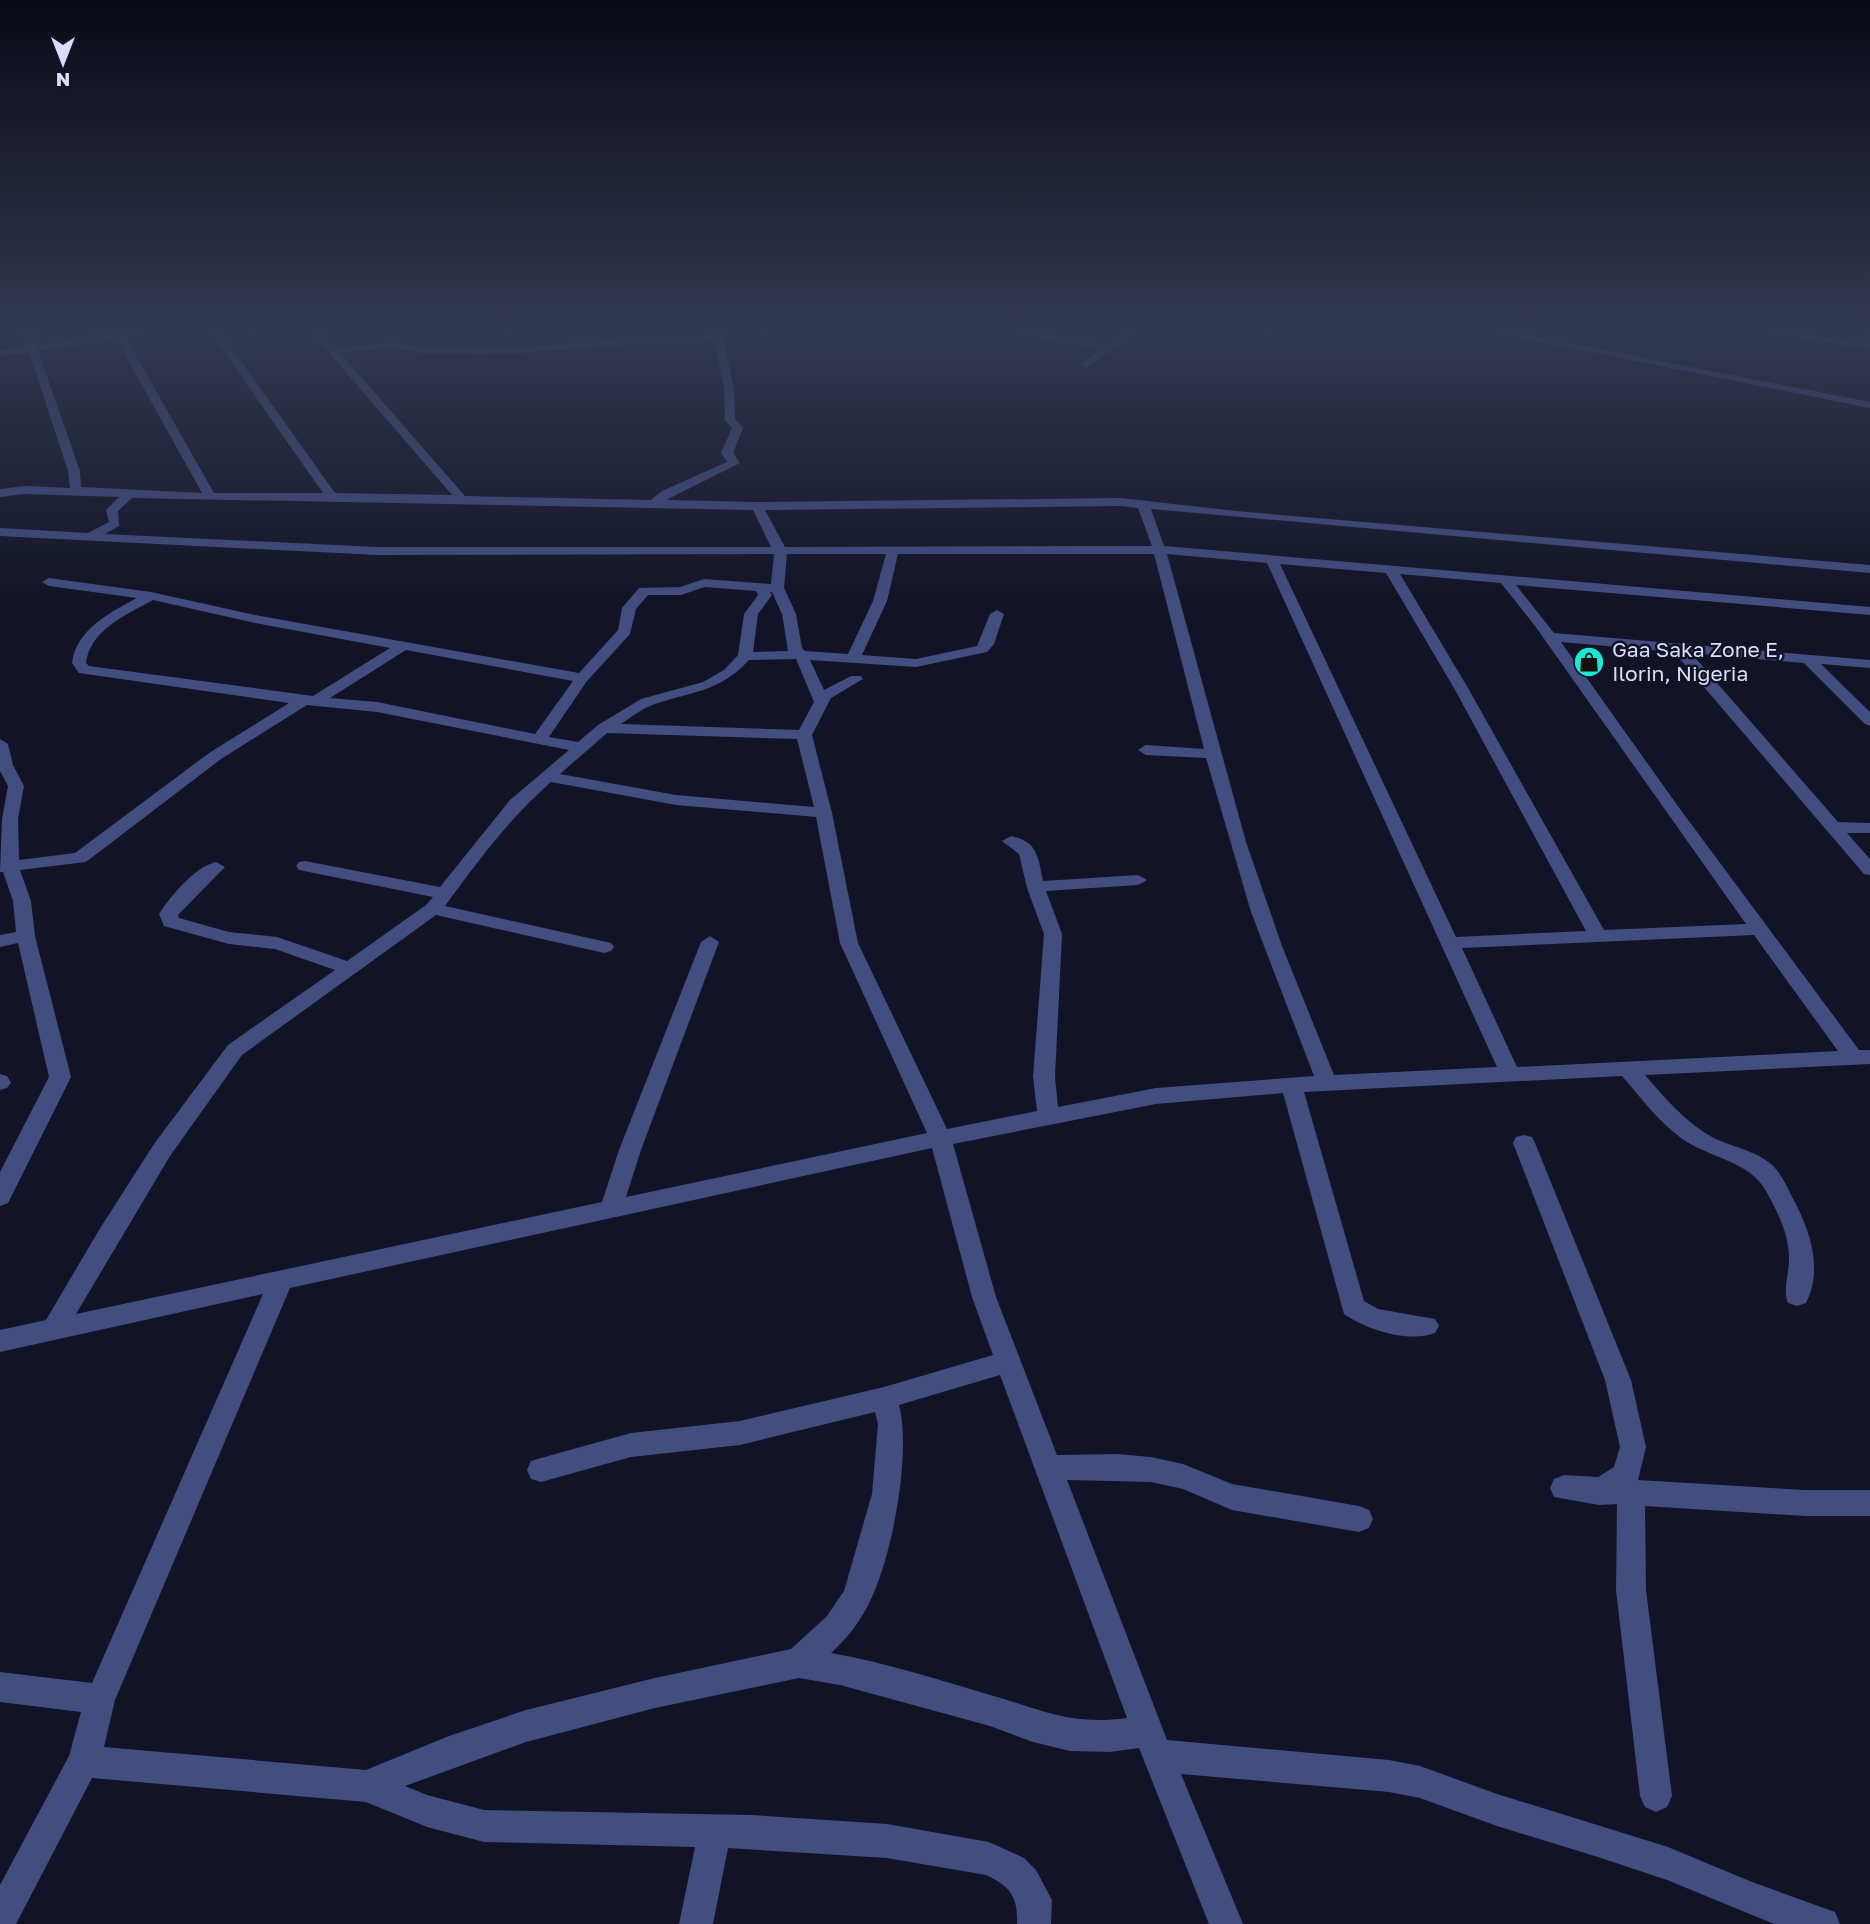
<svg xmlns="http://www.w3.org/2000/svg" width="1870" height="1924" font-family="'Golos Text',sans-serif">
<rect width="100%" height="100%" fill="#121326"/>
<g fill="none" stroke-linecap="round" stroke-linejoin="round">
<!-- minor -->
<path fill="#424d80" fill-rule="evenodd" d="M22 333H32L36 345 113 333H149L126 338 214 493H323L211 333H221L335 493 452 495 312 333H322L335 348 390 342 426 348 521 347 646 337H696L722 333 734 388 735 419 743 428 733 453 740 463 666 500 757 502 1120 498 1236 511 1870 565V573L1151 509 1164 546 1870 607V615L1516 585 1554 633 1870 660V668L1821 664 1870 712V726L1865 724 1804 663 1691 653 1838 822 1870 823V833H1847L1870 859V875L1864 874 1674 652 1561 642 1680 809 1859 1050H1870V1064L1645 1075C1665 1098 1685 1122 1712 1137 1731 1147 1755 1150 1771 1164 1780 1172 1786 1184 1791 1195 1809 1227 1824 1268 1806 1303L1797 1306 1788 1303C1782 1290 1790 1271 1789 1256 1788 1232 1777 1211 1766 1191 1749 1160 1708 1158 1681 1138 1658 1121 1641 1098 1622 1076L1304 1092 1364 1301 1378 1309 1435 1319 1439 1326 1435 1333C1408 1343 1367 1330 1344 1314L1283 1093 1156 1104 953 1144 996 1297 1057 1455 1117 1454 1151 1457 1183 1464 1232 1484 1359 1506 1369 1510 1373 1519 1369 1528 1359 1532 1232 1510 1183 1489 1151 1482 1067 1480 1167 1740 1389 1760 1420 1766 1497 1794 1668 1847 1752 1882 1835 1912 1840 1924H1774L1667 1880 1598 1857 1497 1826 1420 1798 1389 1792 1181 1774 1243 1924H1209L1139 1748 1110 1752 1070 1751 1033 1742 990 1726 840 1685 799 1678 655 1708 526 1742 405 1786 427 1795 484 1810 752 1815 887 1824 989 1842 1024 1858 1036 1870 1052 1900 1051 1924H1017C1018 1897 1011 1887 986 1875L887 1858 728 1848 713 1924H679L695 1847 484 1842 427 1827 366 1802 92 1778 16 1924H0V1885L69 1756 81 1712 0 1702V1672L92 1683 263 1294 0 1352V1330L46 1320 99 1230 154 1144 228 1045 335 970 275 949 229 944 164 926 159 914C171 896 194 867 216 862L225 867 178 915 179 918 229 932 277 937 347 961 426 905 433 897 299 870 296 866 299 862 305 861 440 887 510 800 569 750 377 712 307 705 221 759 86 862 20 870 31 901 35 936 71 1077 8 1203 0 1206V1172L49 1077 18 943 0 947V935L16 932 13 901 3 872H0L2 819 8 786 0 771V739L8 744 13 765 24 786 18 819 19 860 75 853 209 753 289 703 79 673 72 663C76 630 109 613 137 598L49 586 42 582 49 578 151 592 255 615 579 673 618 630 622 608 639 588 680 587 704 579 771 584 774 554 377 555 0 536V528L88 533 109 522 106 510 119 497 25 494 0 497V489L25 486 70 488 68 471 29 352 0 356V350L27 346ZM713 338 724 388 725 420 732 428 721 453 727 462 662 491 651 500 465 496 340 353 390 348 426 354 521 353 646 343H697ZM117 340 202 493 81 487 80 471 38 351ZM132 498 753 510 771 547H377L105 534 119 526 118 511ZM1120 506 1138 508 1152 546 785 547 765 510ZM787 554H886L873 601 848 654 805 651 802 648 796 614 784 588ZM898 554H1154L1204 749 1146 745 1138 750 1146 755 1206 758 1251 912 1314 1076 1156 1088 1058 1107 1055 1077 1062 934 1046 891 1138 885 1147 880 1138 875 1043 881C1038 857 1038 842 1011 836L1002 841 1019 854 1027 888 1044 934 1033 1077 1037 1111 947 1129 858 943 832 813 812 735 831 698 863 679 861 676H851L824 690 810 660 916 667 987 652 994 644 1004 614 997 610 990 614 977 646 916 659 862 655 887 601ZM1167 554 1267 563 1497 1067 1334 1075 1282 946 1246 842ZM1280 564 1386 573 1454 688 1586 931 1456 937ZM1400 574 1501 583 1535 626 1746 924 1604 930 1468 688ZM705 587 756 591 758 595 744 614 738 655 724 670 703 682 641 699 598 725 578 742 549 737 587 681 630 634 636 609 648 595H681ZM770 592H772L782 614 788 651 753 652 758 614 772 595ZM153 600 255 623 390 648 313 696 89 666 86 663C90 630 126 615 153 600ZM406 650 573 681 535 734 377 702 330 698ZM796 659 814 702 799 730 621 724C631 717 643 708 655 704 693 691 720 692 749 660ZM607 733 797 739 814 807 676 795 560 774ZM551 782 676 805 816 817 840 943 927 1133 626 1197 641 1150 719 942 710 936 701 942 619 1150 602 1202 76 1314 170 1156 242 1055 436 915 604 953 611 951 614 947 611 943 445 906C477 862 509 819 551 782ZM1754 935 1838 1051 1517 1067 1462 948ZM932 1148 972 1297 993 1355 884 1387 740 1421 631 1433 541 1458 531 1461 527 1470 531 1479 541 1482 631 1457 740 1445 875 1412 878 1424 872 1494 844 1591 827 1616 791 1649 655 1678 526 1710 449 1736 366 1770 104 1747 115 1700 290 1288ZM1000 1375 1127 1718C1067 1726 1041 1709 987 1694 936 1679 883 1662 831 1653 845 1640 856 1627 865 1611 891 1567 912 1454 899 1405Z
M1018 333H1038L1107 345 1124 333H1135L1086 368 1081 365 1083 363 1100 349Z
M1497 333H1516L1870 402V408Z
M1766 333H1791L1870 343V349Z
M0 1074 7 1076 11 1083 7 1088 0 1090Z
M1524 1135 1532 1137 1535 1143 1631 1380 1646 1447 1638 1480 1805 1490H1870V1516H1805L1645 1506 1646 1590 1672 1796 1667 1807 1656 1812 1645 1807 1640 1796 1616 1590 1617 1504 1599 1505 1554 1497 1550 1488 1554 1479 1564 1475 1598 1477 1614 1467 1620 1447 1605 1380 1513 1143 1516 1137Z"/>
</g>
<!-- sky -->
<linearGradient id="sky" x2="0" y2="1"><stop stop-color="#0a0a15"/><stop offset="0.55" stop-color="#333952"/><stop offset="1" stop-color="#333952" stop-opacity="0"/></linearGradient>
<rect width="1870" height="602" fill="url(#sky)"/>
<!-- icons -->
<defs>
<g id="shop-disc" transform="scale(1.575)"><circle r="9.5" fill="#1be8d1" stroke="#121326"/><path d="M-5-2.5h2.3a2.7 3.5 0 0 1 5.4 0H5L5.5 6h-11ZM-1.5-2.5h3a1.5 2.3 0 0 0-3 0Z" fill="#111"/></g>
</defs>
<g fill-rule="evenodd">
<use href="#shop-disc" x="1589" y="662"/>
</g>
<g text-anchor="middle" stroke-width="5" stroke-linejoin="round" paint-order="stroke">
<!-- far-poi labels -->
<g font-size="21" fill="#dbdefb" stroke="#121326" text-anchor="start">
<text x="1612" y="657">Gaa Saka Zone E,<tspan x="1612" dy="24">Ilorin, Nigeria</tspan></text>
</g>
</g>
<!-- north arrow -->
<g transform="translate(63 63) rotate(180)" stroke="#121326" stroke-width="5" paint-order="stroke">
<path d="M0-5L12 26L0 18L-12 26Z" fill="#dbdefb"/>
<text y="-10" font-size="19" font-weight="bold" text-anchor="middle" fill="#dbdefb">N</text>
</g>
</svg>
